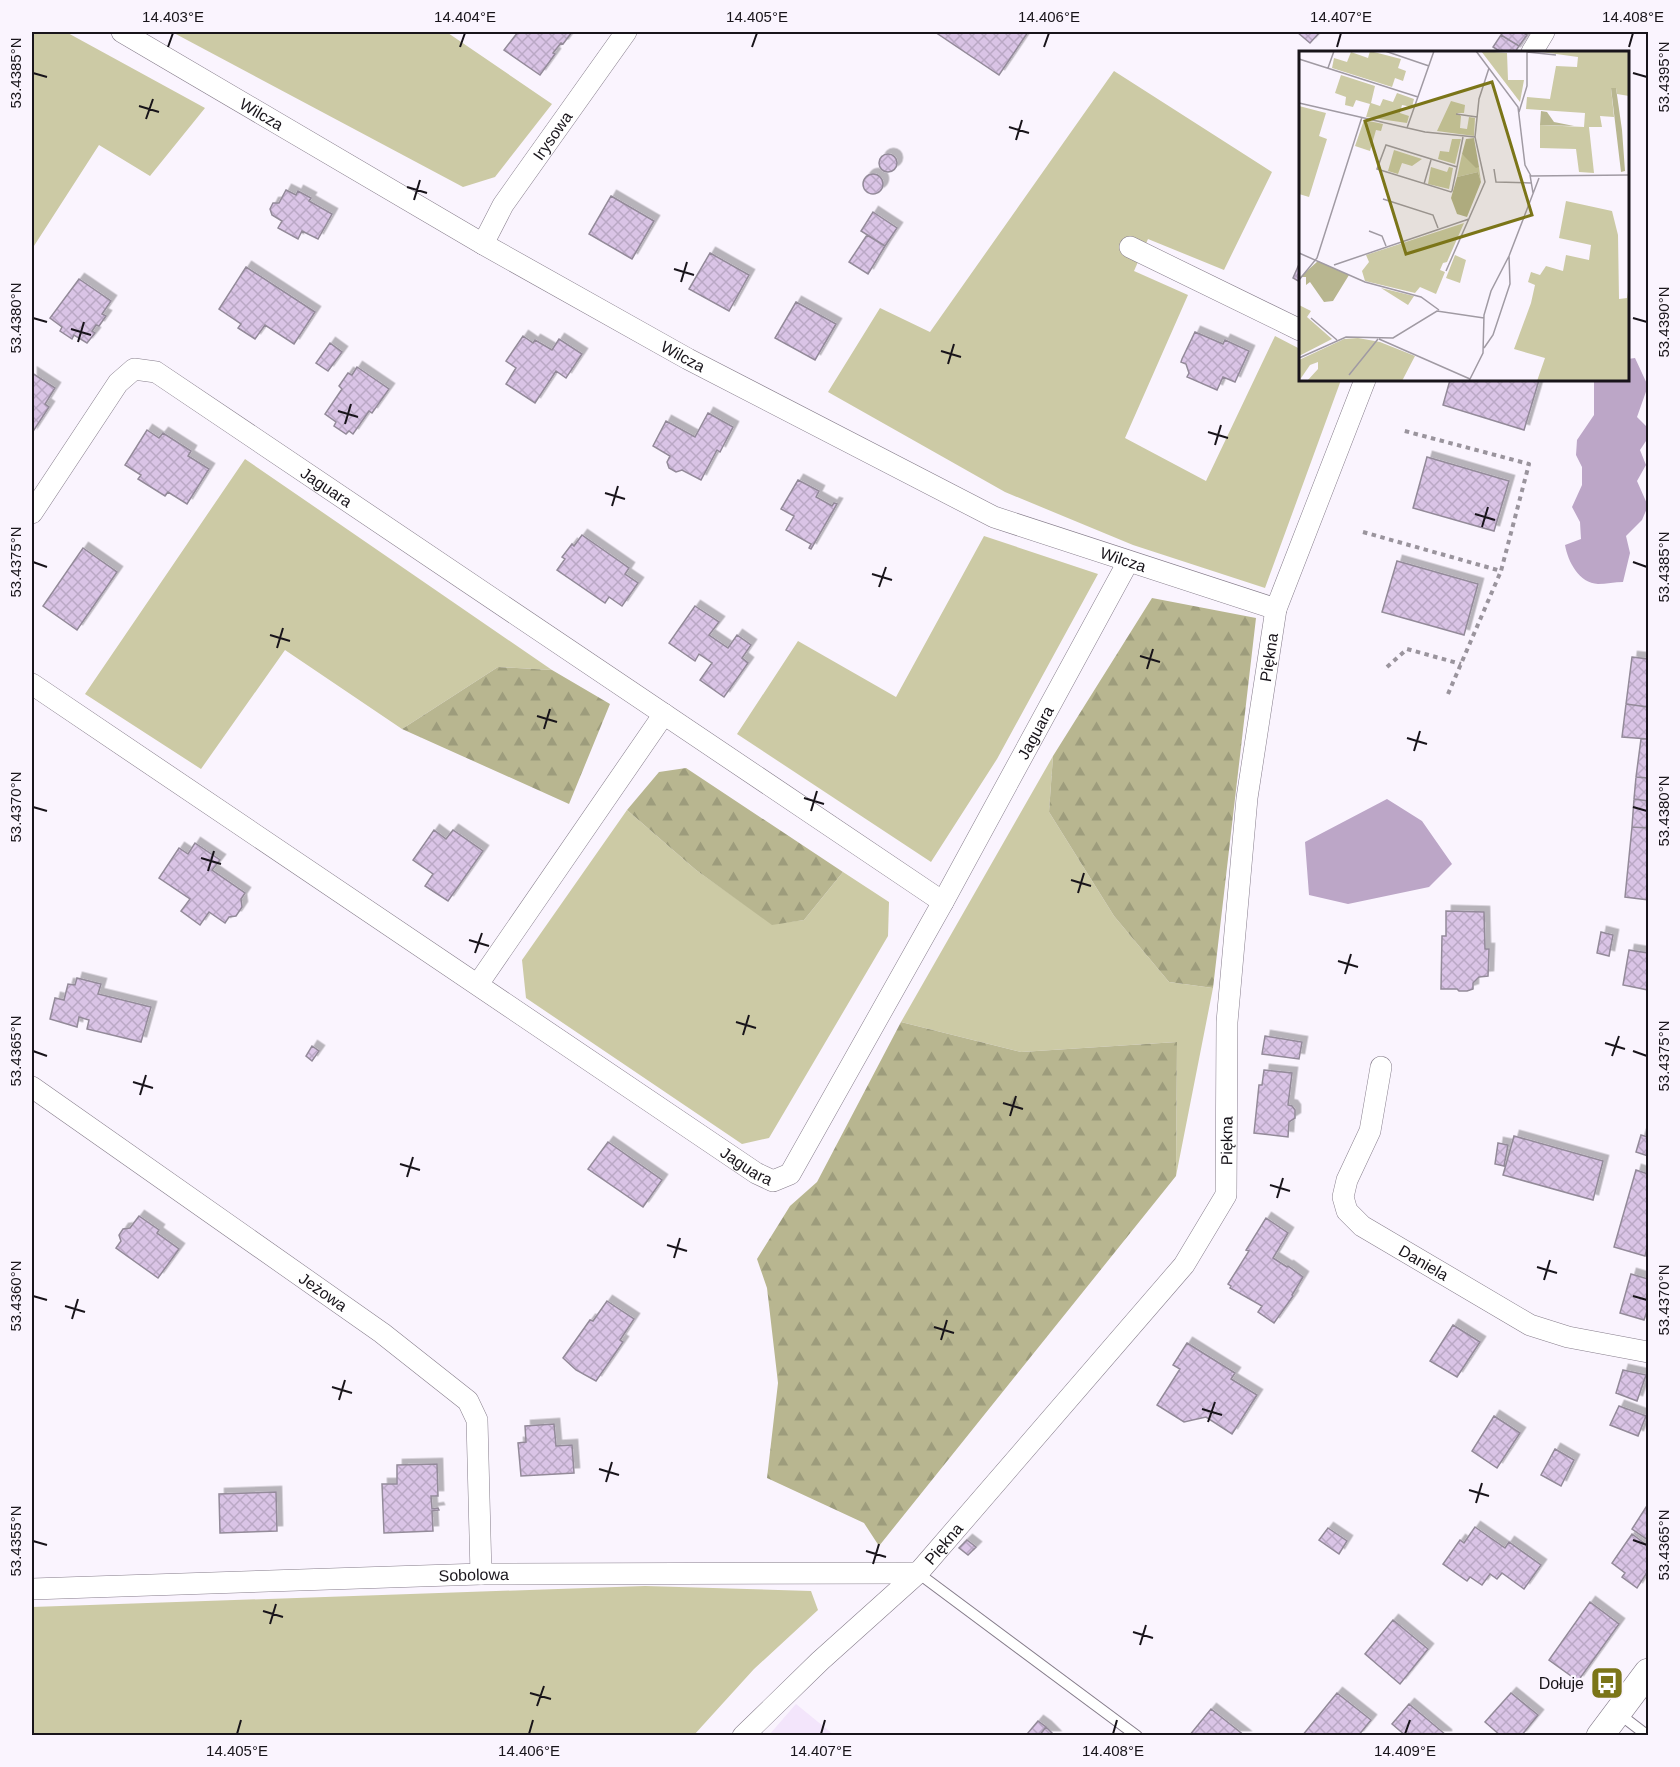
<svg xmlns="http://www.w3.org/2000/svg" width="1680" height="1767" font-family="Helvetica,sans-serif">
<defs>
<pattern id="forest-firs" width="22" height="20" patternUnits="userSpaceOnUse" patternTransform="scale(1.5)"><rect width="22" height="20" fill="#b8b690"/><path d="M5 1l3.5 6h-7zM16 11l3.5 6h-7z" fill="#9d9c7c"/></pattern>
<pattern id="building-cross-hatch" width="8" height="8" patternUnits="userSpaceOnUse" patternTransform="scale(1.5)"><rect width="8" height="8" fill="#dac4e6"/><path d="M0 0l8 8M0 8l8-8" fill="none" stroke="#baa8c5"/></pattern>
<filter id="shadow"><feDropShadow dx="5.5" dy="-5.5" stdDeviation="0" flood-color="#0004"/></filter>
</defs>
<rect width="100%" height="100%" fill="#faf4fe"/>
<!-- built -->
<path fill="#f3e5fb" d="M796 1704 834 1735H769Z"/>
<!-- green -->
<path fill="#cccaa5" d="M32 32H66L205 108 150 176 99 145 32 249Z
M172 32H449L448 33 552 104 495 177 463 187Z
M1114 71 1272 172 1224 270 1148 239 1134 271 1188 295 1125 438 1206 481 1275 336 1300 349V380H1341L1265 588 1133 545 1005 492 828 392 880 308 930 332Z
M245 459 552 670 498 667 402 729 285 650 201 769 85 694Z
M984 536 1098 574 997 759 931 862 737 734 798 641 896 697Z
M1053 756 1049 812 1114 916 1169 982 1213 988 1176 1176 1177 1042 1021 1052 901 1022Z
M627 810 696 870 772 924 804 920 843 872 889 902 888 936 769 1138 742 1144 526 998 522 960Z
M645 1586 811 1591 818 1610 754 1669 694 1735H32V1607Z"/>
<!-- forest -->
<path fill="url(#forest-firs)" d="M1152 598 1256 618 1213 988 1169 982 1114 916 1049 812 1053 756Z
M498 667 552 670 610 704 569 804 402 729Z
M686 768 843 872 804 920 772 925 696 870 627 810 659 772Z
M901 1022 1021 1052 1177 1042 1176 1176 879 1546 864 1523 767 1478 778 1383 767 1288 757 1259 790 1206 817 1182Z"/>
<!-- water -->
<path fill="#bca6c7" d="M1635 358 1648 386 1637 417 1648 428V438L1640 450 1646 465 1637 481 1648 506 1642 520 1626 536 1630 553 1623 582C1615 582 1606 584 1598 584 1579 583 1568 562 1565 545L1581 539 1580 522 1572 507 1582 485V467L1576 455 1577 440 1594 415V380H1628V359Z
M1387 799 1422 821 1452 864 1429 887 1348 904 1309 895 1305 842Z"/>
<!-- building -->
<path fill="url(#building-cross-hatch)" stroke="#938a99" stroke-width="1.5" filter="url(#shadow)" d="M518 32H572L563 44 561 43 553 53 555 54 540 75 504 50Z
M935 32H1028L999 75Z
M1297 32H1320L1310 43Z
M1503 32H1522L1527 35 1519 46 1501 35Z
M1501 35 1519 46 1515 52H1501L1493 47Z
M879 163a9 9 0 1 1 18 0a9 9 0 1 1-18 0Z
M863 184a10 10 0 1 1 20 0a10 10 0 1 1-20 0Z
M286 190 296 195 298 191 311 198 309 201 332 214 318 239 302 231 298 239 278 228 282 221 272 215 270 209 273 203H279Z
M611 196 654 221 632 259 589 234Z
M873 212 897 228 885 246 861 231Z
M867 235 885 246 868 274 849 262Z
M710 253 749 275 729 311 689 289Z
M1300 262V282L1293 278Z
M246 267 315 312 294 344 265 325 255 339 238 328 241 324 219 309Z
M79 279 111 301 102 314 106 316 99 326 96 325 92 331 95 333 87 343 74 335 72 339 60 331 62 327 50 318Z
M796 302 836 324 815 360 775 338Z
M1195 332 1223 344 1225 340 1249 351 1235 382 1223 377 1217 390 1187 377 1189 373 1186 364 1181 362 1182 359Z
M523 336 533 343 535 340 552 350 559 339 582 354 566 378 556 371 535 403 506 384 516 368 506 361Z
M330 343 342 352 328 371 316 363Z
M357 367 389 389 372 413 369 411 353 434 349 431 346 434 334 426 336 422 325 414 342 389 339 386 348 373 352 375Z
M32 373 55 388 45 404 49 407 32 433Z
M1450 380H1539L1524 430 1443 405Z
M708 413 733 427 720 452 717 450 701 480 682 470 676 472 669 468 667 462 670 456 653 446 666 421 695 437Z
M147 430 159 438 163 433 191 451 188 456 209 469 187 504 168 492 165 496 138 479 141 475 125 465Z
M1427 457 1509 481 1494 531 1413 508Z
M798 480 819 491 816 497 832 506 834 503 837 504 811 549 809 548 811 544 786 530 794 516 781 509Z
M582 535 629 568 625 574 638 583 622 606 609 597 605 603 557 570 565 559 562 557 572 544 574 546Z
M83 548 117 572 77 630 43 606Z
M1397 561 1478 584 1464 635 1382 612Z
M695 606 719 622 709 635 728 648 737 635 751 645 742 658 748 663 724 697 700 680 712 663 699 654 695 661 669 643Z
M1632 657 1648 659V707L1626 704Z
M1626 704 1648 707V739L1622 737Z
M1641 739H1648V778L1636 777Z
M1636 777 1648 778V801L1634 799Z
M1634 799 1648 801V828L1632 827Z
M1632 827 1648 828V900L1625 897Z
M434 830 446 839 453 830 483 851 448 901 425 886 433 874 413 860Z
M195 843 220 860 212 870 245 893 241 899 242 907 236 916 229 917 225 923 209 912 200 925 181 911 190 899 159 878 179 848 188 854Z
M1446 911 1484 912 1485 949H1489L1488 976 1479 977 1473 983V989L1467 991H1459L1457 989H1441L1442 936H1446Z
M1601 932 1613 935 1609 956 1597 953Z
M1629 950 1648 953V990L1623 985Z
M77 978 101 984 98 994 151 1007 141 1042 87 1029 89 1020 79 1017 77 1027 50 1019 55 998 64 1000 68 984 75 985Z
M1265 1036 1302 1042 1299 1059 1262 1054Z
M312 1046 319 1051 312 1061 306 1056Z
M1264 1070 1292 1073 1288 1105 1292 1106 1295 1110V1118L1289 1122 1288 1137 1254 1133 1259 1085H1262Z
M1641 1135 1648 1137V1156L1636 1152Z
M1514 1136 1603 1161 1593 1200 1503 1175Z
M608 1142 662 1180 643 1207 588 1169Z
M1498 1143 1508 1145 1504 1166 1495 1164Z
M1636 1170 1648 1174V1244L1645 1256 1614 1247Z
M139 1216 159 1230 157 1233 179 1249 158 1278 116 1248 121 1241 119 1235 123 1229 130 1228Z
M1266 1218 1288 1233 1273 1258 1287 1267 1288 1266 1303 1277 1292 1295 1293 1296 1274 1323 1258 1312 1262 1306 1230 1288 1231 1286 1228 1284 1249 1251 1246 1250Z
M1631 1274 1648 1279V1312L1647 1311 1644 1320 1620 1313Z
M607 1301 634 1319 620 1340 623 1342 596 1381 576 1370 563 1358 590 1320 593 1321Z
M1453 1325 1480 1342 1457 1377 1430 1361Z
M1187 1343 1235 1373 1231 1379 1257 1395 1232 1434 1206 1417 1184 1422 1157 1405 1180 1369 1173 1365Z
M1623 1370 1646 1375 1637 1401 1616 1393Z
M1619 1406 1646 1416 1638 1436 1610 1425Z
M1494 1416 1520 1433 1497 1468 1472 1451Z
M554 1424 556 1446 572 1445 574 1473 521 1476 518 1443 526 1442 525 1426Z
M1555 1449 1574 1460 1561 1486 1541 1475Z
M437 1464 438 1496H431L432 1509 438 1508 439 1510 432 1511 433 1531 384 1533 382 1484H397V1465Z
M276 1492 277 1531 220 1533 219 1494Z
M1648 1504V1540L1632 1529Z
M1475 1527 1505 1548 1509 1542 1541 1565 1524 1589 1502 1573 1497 1579 1490 1574 1482 1585 1470 1577 1467 1581 1443 1564 1460 1540 1464 1543Z
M1328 1528 1347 1541 1339 1554 1319 1540Z
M1632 1534 1648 1546V1571L1637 1588 1622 1577 1625 1573 1612 1563Z
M967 1540 976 1547 968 1555 959 1548Z
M1590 1602 1619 1624 1578 1681 1549 1660Z
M1393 1620 1428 1649 1400 1684 1365 1654Z
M1337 1693 1371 1720 1358 1736H1302Z
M1511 1693 1538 1715 1521 1736H1501L1485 1722Z
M1409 1704 1446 1735V1736H1406L1392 1724Z
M1211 1709 1245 1736H1189Z
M1038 1721 1046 1727 1039 1736H1028L1027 1734Z
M1046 1727 1055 1736H1039Z"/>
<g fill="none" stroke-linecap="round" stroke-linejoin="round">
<!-- service casing -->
<g stroke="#867d8b" stroke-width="12">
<path id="service" d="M918 1573 1137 1736
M1618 1713 1648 1736"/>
</g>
<!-- minor casing -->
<g stroke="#867d8b" stroke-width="22">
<g id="minor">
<path id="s1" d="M122 32 483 244 688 359 994 517 1276 609"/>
<path d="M1532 52 1544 32"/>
<path id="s2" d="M483 244 503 205 626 32"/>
<path d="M1130 247 1300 330"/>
<path id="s3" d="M32 513 118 383 134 369 156 372 943 902"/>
<path id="s4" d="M32 684 756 1173 773 1181 790 1174 943 902 1128 562"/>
<path d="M478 984 664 714"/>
<path id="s5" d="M1381 1067 1370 1131 1347 1180 1343 1197 1347 1211 1362 1226 1530 1325 1568 1337 1648 1352"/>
<path id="s6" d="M32 1087 382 1333 468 1401 477 1420 481 1574"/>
<path id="s7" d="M32 1589 481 1574 918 1573"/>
<path id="s8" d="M743 1736 820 1661 918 1573 1184 1265 1226 1195 1227 1022 1247 798 1276 609 1365 380"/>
</g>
</g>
<!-- tertiary casing -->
<g stroke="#867d8b" stroke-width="28">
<path id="tertiary" d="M1600 1736 1648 1672"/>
</g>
<!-- path -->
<path stroke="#9a949d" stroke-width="4" stroke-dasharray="4.5 4.5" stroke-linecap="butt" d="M1363 532 1501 571 1529 464 1401 430
M1387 667 1407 649 1461 664
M1448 694 1501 571"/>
<!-- service -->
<use href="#service" stroke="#fff" stroke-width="10"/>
<!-- minor -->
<use href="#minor" stroke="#fff" stroke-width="21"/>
<!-- tertiary -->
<use href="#tertiary" stroke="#fff" stroke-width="27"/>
</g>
<!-- ticks -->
<path fill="none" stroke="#18141a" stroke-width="2" d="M168 47 173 33M460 47 465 33M752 47 757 33M1044 47 1049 33M1337 47 1341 33M1629 47 1633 33M33 73 47 77M1633 73 1647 77M139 106 159 112M146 119 153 99M1009 127 1029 133M1016 140 1022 120M407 187 427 193M414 200 420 180M674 269 694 275M681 282 687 262M33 318 47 322M1633 318 1647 322M71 329 91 335M78 342 84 322M941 351 961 357M948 364 954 344M338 411 358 417M345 424 351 404M1208 432 1228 438M1215 445 1221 425M605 493 625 499M612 506 618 486M1475 514 1495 520M1482 527 1488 507M33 562 47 567M1633 562 1647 567M872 574 892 580M879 587 886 567M270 635 290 641M277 648 283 628M1140 656 1160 662M1147 669 1153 649M537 716 557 722M544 729 550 709M1407 738 1427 744M1414 751 1420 731M804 798 824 804M33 807 47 811M1633 807 1647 811M811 811 817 791M201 858 221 864M208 871 214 851M1071 880 1091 886M1078 893 1084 873M469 940 489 946M475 953 482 933M1338 961 1358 967M1345 974 1351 954M736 1022 756 1028M743 1035 749 1015M1605 1043 1625 1049M33 1051 47 1056M1633 1051 1647 1056M1612 1056 1619 1036M133 1082 153 1088M140 1095 146 1075M1003 1103 1023 1109M1010 1116 1016 1096M400 1164 420 1170M407 1177 413 1157M1270 1185 1290 1191M1277 1198 1283 1178M667 1245 687 1251M674 1258 680 1238M1537 1267 1557 1273M1544 1280 1550 1260M33 1296 47 1300M1633 1296 1647 1300M65 1306 85 1312M72 1319 78 1299M934 1327 954 1333M941 1340 947 1320M332 1387 352 1393M339 1400 345 1380M1202 1409 1222 1415M1208 1422 1215 1402M599 1469 619 1475M606 1482 612 1462M1469 1490 1489 1496M1476 1503 1482 1483M1633 1540 1647 1545M33 1541 47 1545M866 1551 886 1557M873 1564 879 1544M263 1611 283 1617M270 1624 276 1604M1133 1632 1153 1638M1140 1645 1146 1625M530 1693 551 1699M537 1706 544 1686M237 1734 241 1720M529 1734 533 1720M821 1734 825 1720M1113 1734 1117 1720M1405 1734 1410 1720"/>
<!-- icons -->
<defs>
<g id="bus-square" transform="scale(1.725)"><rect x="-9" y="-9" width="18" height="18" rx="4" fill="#7b7518" stroke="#faf4fe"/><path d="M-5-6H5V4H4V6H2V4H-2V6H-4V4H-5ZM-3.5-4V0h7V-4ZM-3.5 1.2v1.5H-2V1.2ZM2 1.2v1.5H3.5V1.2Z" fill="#fff"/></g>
</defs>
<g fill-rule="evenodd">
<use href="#bus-square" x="1607" y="1683"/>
</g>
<g text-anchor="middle" stroke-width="4.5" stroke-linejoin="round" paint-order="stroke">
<!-- street labels -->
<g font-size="16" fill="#18141a" stroke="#faf4fe">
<text dy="6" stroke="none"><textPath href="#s1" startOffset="162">Wilcza</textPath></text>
<text dy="6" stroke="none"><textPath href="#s2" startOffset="129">Irysowa</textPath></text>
<text dy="6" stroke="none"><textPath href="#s1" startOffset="648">Wilcza</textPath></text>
<text dy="6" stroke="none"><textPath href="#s3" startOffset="405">Jaguara</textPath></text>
<text dy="6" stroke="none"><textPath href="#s1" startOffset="1134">Wilcza</textPath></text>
<text dy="6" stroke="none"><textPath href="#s8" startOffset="1268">Piękna</textPath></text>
<text dy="6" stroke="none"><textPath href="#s4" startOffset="1416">Jaguara</textPath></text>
<text dy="6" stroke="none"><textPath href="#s8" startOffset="782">Piękna</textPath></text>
<text dy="6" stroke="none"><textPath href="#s4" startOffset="862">Jaguara</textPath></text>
<text dy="6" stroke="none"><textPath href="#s5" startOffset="244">Daniela</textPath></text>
<text dy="6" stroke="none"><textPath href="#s6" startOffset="356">Jeżowa</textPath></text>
<text dy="6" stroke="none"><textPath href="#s8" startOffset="278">Piękna</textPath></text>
<text dy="6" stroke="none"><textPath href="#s7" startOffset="442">Sobolowa</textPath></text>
</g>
<!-- poi labels -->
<g font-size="16" fill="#18141a" stroke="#faf4fe" text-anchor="end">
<text x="1584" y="1689">Dołuje</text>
</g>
</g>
<!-- overview -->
<g transform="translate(1299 51)">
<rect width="330" height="330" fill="#faf4fe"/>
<path d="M71 0 102 8 99 17 107 20 104 30 96 27 93 36 33 17 35 7 48 11 52 1 69 7ZM182 0 208 2 209 29H225L221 51ZM235 0H330V45L318 43 317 37H312L315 66 301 65 303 76H290L295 122 280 121 277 98 241 97V74L285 76 286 62 227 58 228 46 251 48 257 15 278 16 279 6ZM42 24 76 35 72 52 81 55 84 48 94 51 98 42 115 48 113 56 103 54 101 62 110 65 108 72 67 66 71 53 57 49 54 56 46 54 47 46 36 42ZM152 50 166 54 165 62H158L162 65 161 77 168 78 170 66 176 67 175 85 138 80ZM0 55 27 62 20 85 28 88 10 146 0 143ZM65 69 84 73 82 80 77 79 71 100 56 95ZM153 88H162L156 113 139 108 141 100 150 101ZM95 99 123 108 113 115 103 112 99 123 89 120ZM163 103 180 116 182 131 179 121 158 126ZM132 116 148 121 150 116 154 117 150 138 129 133ZM267 150 313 160 319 184 320 248 328 247 330 234V330H238L246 307 215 298 232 252 236 234 229 231 232 221 241 224 247 215 264 220 267 204 290 209 292 194 260 187ZM165 172 148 211 144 212 141 219 146 221 137 243 121 236 116 242 66 230 63 220 70 211 67 204ZM156 204 167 209 161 232 147 227ZM82 237 115 245 109 254ZM0 254 12 260 8 266 33 288 0 305ZM59 287 81 291 116 305 103 330H8L19 318V311L11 314 0 330V309L45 288Z" fill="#cccaa5"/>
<path d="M312 37H317L323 79 326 120 322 121ZM242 60 248 61 255 71 275 75 241 74ZM175 87 180 116 177 117 163 103 167 88ZM179 121 182 131 168 166 158 163 152 147 158 126ZM19 210 50 224 34 250 25 251 11 231 7 234V226H1Z" fill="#b8b690"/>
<path fill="none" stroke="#a09aa3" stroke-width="1.5" d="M86 0 130 15M177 0 219 56 226 114 232 125 330 124M228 1 257 4M0 8 119 46M29 17 35 0M0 52 126 81 176 86M220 61 228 35V0M157 63 178 66M108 77 135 0M158 116 87 94 78 118 152 141 153 140 158 116 164 86M195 118 197 131 232 132M231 124 234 142M125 133 132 109M84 148 134 164 139 177M70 180 83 185 87 195M0 202 66 231 122 246 140 259M35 214 170 168M147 220 186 131 176 86 180 48 190 17M0 229 18 207 63 66M12 267 38 289M80 288 171 328M185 297 194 284 211 233 210 205M0 307 47 286 94 287 138 260 185 267M50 324 79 288M170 330 184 302 185 264 192 240 210 205 240 127"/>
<path fill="#7b7518" fill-opacity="0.15" stroke="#7b7518" stroke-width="3" d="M193 31 233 164 107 203 66 70Z"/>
<rect width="330" height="330" fill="none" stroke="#18141a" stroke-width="3"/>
</g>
<!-- border -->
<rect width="1680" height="1767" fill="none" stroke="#faf4fe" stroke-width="66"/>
<rect x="33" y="33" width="1614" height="1701" fill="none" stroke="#18141a" stroke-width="2"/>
<g font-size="15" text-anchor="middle" fill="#18141a">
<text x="173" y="22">14.403°E</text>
<text x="465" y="22">14.404°E</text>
<text x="757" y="22">14.405°E</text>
<text x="1049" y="22">14.406°E</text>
<text x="1341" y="22">14.407°E</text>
<text x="1633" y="22">14.408°E</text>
<text transform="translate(16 73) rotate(-90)" y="5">53.4385°N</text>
<text transform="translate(1664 77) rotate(-90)" y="5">53.4395°N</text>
<text transform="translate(16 318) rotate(-90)" y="5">53.4380°N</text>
<text transform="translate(1664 322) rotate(-90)" y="5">53.4390°N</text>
<text transform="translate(16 562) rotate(-90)" y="5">53.4375°N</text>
<text transform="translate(1664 567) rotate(-90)" y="5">53.4385°N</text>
<text transform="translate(16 807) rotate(-90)" y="5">53.4370°N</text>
<text transform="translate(1664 811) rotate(-90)" y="5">53.4380°N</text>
<text transform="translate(16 1051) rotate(-90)" y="5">53.4365°N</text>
<text transform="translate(1664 1056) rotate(-90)" y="5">53.4375°N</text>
<text transform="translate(16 1296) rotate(-90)" y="5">53.4360°N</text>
<text transform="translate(1664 1300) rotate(-90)" y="5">53.4370°N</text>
<text transform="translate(16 1541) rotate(-90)" y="5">53.4355°N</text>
<text transform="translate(1664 1545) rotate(-90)" y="5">53.4365°N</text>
<text x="237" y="1756">14.405°E</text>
<text x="529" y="1756">14.406°E</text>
<text x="821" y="1756">14.407°E</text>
<text x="1113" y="1756">14.408°E</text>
<text x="1405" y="1756">14.409°E</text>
</g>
</svg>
